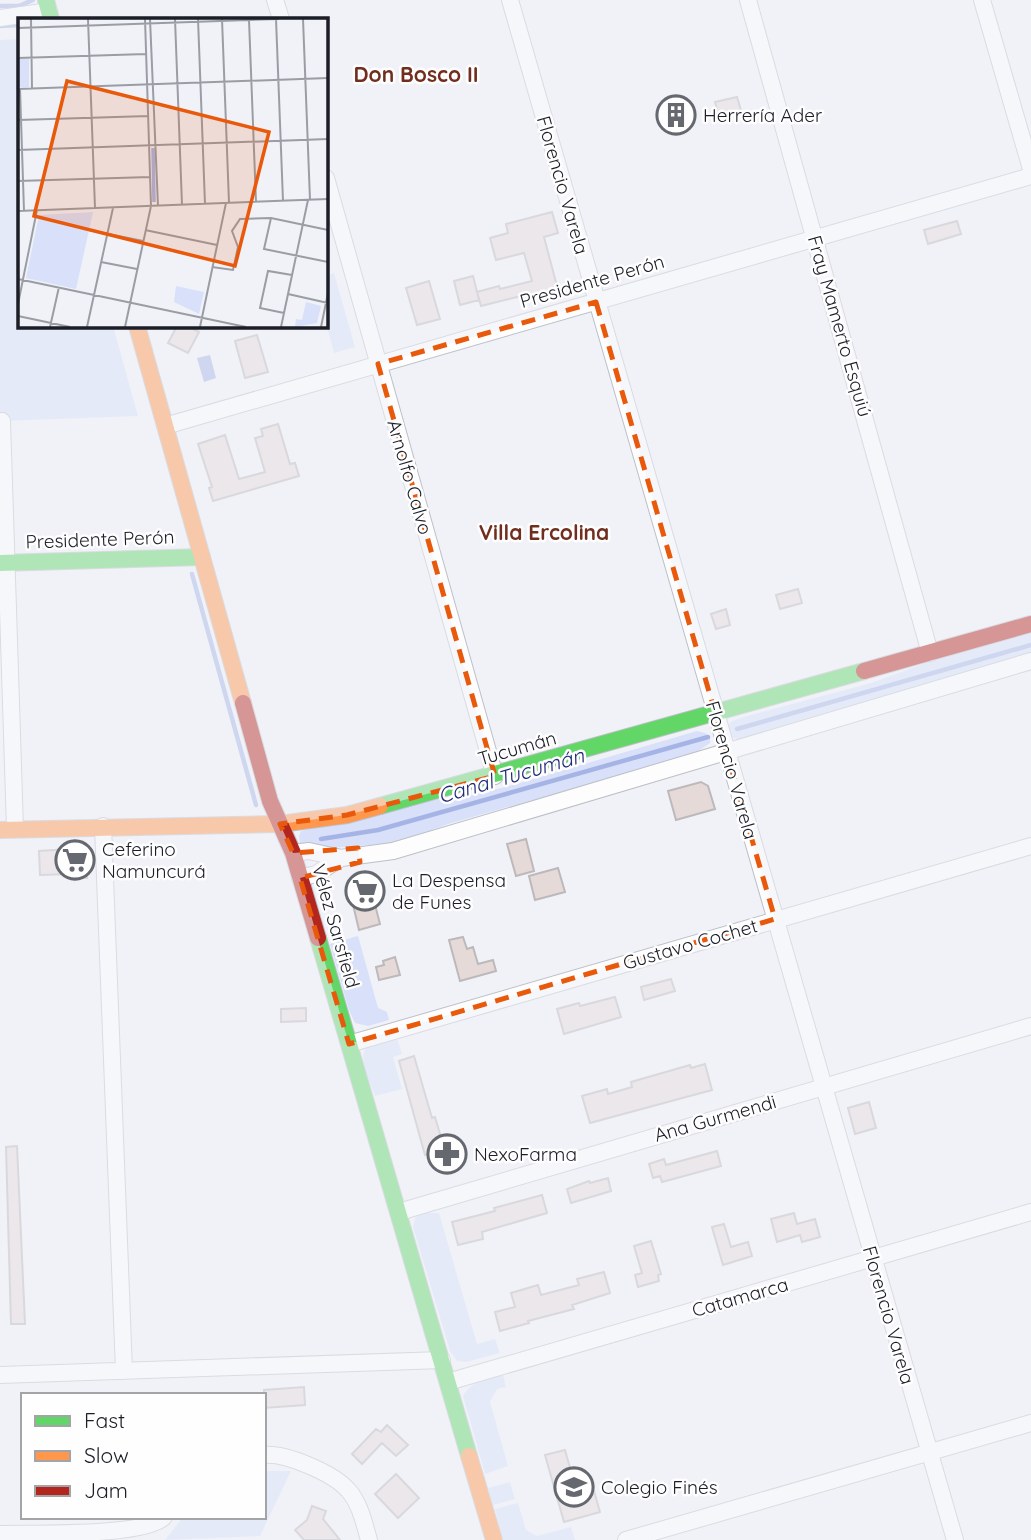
<svg xmlns="http://www.w3.org/2000/svg" width="1031" height="1540" font-family="Quicksand,sans-serif">
<rect width="100%" height="100%" fill="#f0f2f8"/>
<!-- green -->
<path fill="#d8e0fa" d="M16 39 19 41V326H113L138 416 0 421V40Z
M334 273 355 347 334 353 326 323V276Z
M1031 633V655L739 740 727 735V727L732 721 747 716 871 683 926 663Z
M697 731 705 733 710 737V743L694 754 448 824 397 843 317 849 300 844 299 836 301 831 443 798 456 799 513 785Z
M358 936 378 1008 387 1012 389 1020 368 1026 355 1023 349 1010 330 944Z
M397 1038 402 1054 393 1057 402 1089 375 1096C371 1084 354 1052 370 1045 378 1041 389 1040 397 1038Z
M420 1213H439L477 1344 495 1339 500 1353 466 1362 457 1361 450 1351 413 1227 415 1218Z
M503 1375 506 1387 497 1389 490 1402 508 1466 485 1474 463 1396C471 1381 487 1379 503 1375Z
M264 1471H291L260 1536 165 1540 183 1517H264Z
M510 1482 515 1499 493 1505 488 1488Z
M518 1503 526 1530 537 1536 571 1527 575 1540H503L495 1509Z"/>
<!-- water -->
<path fill="#a6b4e5" d="M210 355 216 378 204 382 197 358Z"/>
<g fill="none" stroke-linecap="round" stroke-linejoin="round">
<!-- stream -->
<path stroke="#a6b4e5" stroke-width="4.5" d="M0 6H19L33 0
M0 26 19 25
M192 574 256 805
M737 729 1031 645
M321 839 378 830 708 737"/>
</g>
<!-- building -->
<path fill="#e6dad9" stroke="#bdb9ba" stroke-width="2" d="M737 97 741 110 719 116 715 102Z
M682 106 688 125 672 130 666 110Z
M552 212 558 233 544 237 558 290 526 299 525 295 481 306 477 292 499 286 500 289 532 281 524 253 496 260 490 238 508 233 506 224Z
M957 221 961 234 928 244 924 230Z
M473 276 479 300 460 305 454 281Z
M429 281 440 319 417 325 406 288Z
M177 326H187L199 332 188 353 168 343Z
M257 335 268 372 245 378 235 341Z
M278 424 290 464 295 463 299 476 213 501 209 488 212 487 198 444 225 435 239 479 265 472 255 438 263 436 261 429Z
M798 589 802 603 780 609 776 595Z
M726 609 730 625 716 629 711 614Z
M701 782 708 786 715 809 676 820 668 791Z
M526 839 534 871 516 876 507 844Z
M86 848 87 878H71V874L40 875 39 851Z
M558 868 565 892 535 900 529 876Z
M375 877 380 895 373 897 380 924 359 930 350 892 356 883Z
M463 937 467 949 473 947 478 964 493 960 496 971 460 981 449 940Z
M395 957 400 975 379 980 376 967 384 965 383 961Z
M671 979 675 991 644 1000 641 987Z
M615 997 621 1017 564 1034 557 1009 579 1003 580 1006Z
M306 1008V1021L281 1022V1009Z
M414 1056 432 1118 435 1117 443 1144 453 1142 458 1157 451 1160V1162L434 1168 429 1154 425 1155 399 1061Z
M705 1064 712 1090 590 1123 582 1096 607 1089 608 1094 632 1087 631 1082 690 1065 691 1068Z
M869 1102 876 1128 855 1134 848 1108Z
M17 1146 25 1324H11L6 1147Z
M717 1151 721 1166 662 1182 660 1176 653 1178 649 1164 664 1159 666 1165Z
M608 1178 611 1191 571 1203 567 1189 589 1181 590 1183Z
M542 1195 547 1213 482 1232 483 1239 458 1245 452 1222 495 1211 494 1208Z
M794 1213 797 1224 815 1219 820 1237 802 1242 800 1235 777 1242 771 1219Z
M724 1224 731 1247 748 1242 752 1256 723 1265 712 1227Z
M651 1241 661 1274 658 1275 659 1281 638 1287 635 1275 642 1273 634 1246Z
M604 1272 610 1293 572 1305 574 1309 528 1321 529 1323 500 1331 495 1312 515 1307 511 1293 538 1285 541 1295 579 1285 577 1279Z
M304 1387 305 1405 264 1408V1390Z
M387 1425 408 1445 396 1456 382 1443 362 1464 352 1454 376 1429 381 1432Z
M565 1450 578 1496 594 1491 600 1512 564 1522 545 1455Z
M396 1474 419 1498 398 1518 375 1494Z
M312 1506 326 1511 323 1519 340 1540H304L295 1530 307 1520Z"/>
<g fill="none" stroke-linecap="round" stroke-linejoin="round">
<!-- street casing -->
<g stroke="#bdc0c7" stroke-width="18">
<path id="street" d="M275 0 281 19
M510 0 955 1540
M748 0 930 653
M982 0 1031 169
M0 18 49 11
M326 178 495 776
M2 421 15 829
M165 426 1031 176
M103 826 124 1371
M293 853 309 851 341 858 393 851 1031 661
M300 878 316 874 341 858
M349 1044 1031 846
M399 1212 1031 1026
M0 1375 442 1360
M448 1382 1031 1212
M264 1455C286 1453 333 1473 348 1490 360 1503 364 1523 369 1540
M0 1534C31 1533 145 1537 164 1517
M626 1540 1031 1423"/>
</g>
<!-- fast casing -->
<g stroke="#bdc0c7" stroke-width="18">
<path id="fast" d="M46 0 51 19
M0 563 202 557
M380 806 864 671
M318 938 469 1456"/>
</g>
<!-- slow casing -->
<g stroke="#bdc0c7" stroke-width="18">
<path id="slow" d="M137 326 243 703
M0 830 280 824 347 815 380 806
M469 1456 494 1540"/>
</g>
<!-- jam casing -->
<g stroke="#bdc0c7" stroke-width="18">
<path id="jam" d="M864 671 1031 624
M243 703 270 801 293 853 318 938"/>
</g>
<!-- street -->
<use href="#street" stroke="#fdfdfe" stroke-width="16"/>
<!-- fast -->
<use href="#fast" stroke="#63d668" stroke-width="16"/>
<!-- slow -->
<use href="#slow" stroke="#ff974d" stroke-width="16"/>
<!-- jam -->
<use href="#jam" stroke="#b3261e" stroke-width="16"/>
</g>
<!-- marked area -->
<path d="M0 0H1031V1540H0ZM596 302 775 919 349 1044 300 878 360 862 358 848 293 853 280 824 347 815 495 776 378 364Z" fill="#f0f2f8" fill-opacity=".55" fill-rule="evenodd"/>
<path fill="none" stroke="#e8590c" stroke-width="5" stroke-dasharray="14 9" stroke-linejoin="round" d="M596 302 775 919 349 1044 300 878 360 862 358 848 293 853 280 824 347 815 495 776 378 364Z"/>
<!-- icons -->
<defs>
<g id="building-ring" transform="scale(2.0125)"><circle r="9.5" fill="#fefefe" stroke="#666870" stroke-width="1.5"/><path d="M-4-6H4V6H1V3H-1V6H-4ZM-2.5-4.3h1.7v1.8h-1.7ZM.8-4.3h1.7v1.8H.8ZM-2.5-1h1.7V.8h-1.7ZM.8-1h1.7V.8H.8Z" fill="#666870"/></g>
<g id="supermarket-ring" transform="scale(2.0125)"><circle r="9.5" fill="#fefefe" stroke="#666870" stroke-width="1.5"/><path d="M-6-5.5h2.5l.6 2H6L4.5 2H-2.5L-4.4-4H-6ZM-1.5 3.2a1.3 1.3 0 1 0 .1 0ZM3 3.2a1.3 1.3 0 1 0 .1 0Z" fill="#666870"/></g>
<g id="pharmacy-ring" transform="scale(2.0125)"><circle r="9.5" fill="#fefefe" stroke="#666870" stroke-width="1.5"/><path d="M-2-6h4v4h4v4h-4v4h-4v-4h-4v-4h4Z" fill="#666870"/></g>
<g id="school-ring" transform="scale(2.0125)"><circle r="9.5" fill="#fefefe" stroke="#666870" stroke-width="1.5"/><path d="M0-5L7-2L0 1L-7-2ZM-4 1L0 2.5L4 1V4Q0 6-4 4Z" fill="#666870"/></g>
</defs>
<g fill-rule="evenodd">
<use href="#building-ring" x="676" y="115"/>
<use href="#supermarket-ring" x="75" y="860"/>
<use href="#supermarket-ring" x="365" y="891"/>
<use href="#pharmacy-ring" x="447" y="1154"/>
<use href="#school-ring" x="574" y="1487"/>
</g>
<g text-anchor="middle" stroke-width="5" stroke-linejoin="round" paint-order="stroke">
<!-- poi labels -->
<g font-size="19" fill="#1b1e27" stroke="#fefefe" text-anchor="start">
<text x="703" y="122">Herrería Ader</text>
<text x="102" y="856">Ceferino<tspan x="102" dy="22">Namuncurá</tspan></text>
<text x="392" y="887">La Despensa<tspan x="392" dy="22">de Funes</tspan></text>
<text x="474" y="1161">NexoFarma</text>
<text x="601" y="1494">Colegio Finés</text>
</g>
<!-- street labels -->
<g font-size="19" fill="#1b1e27" stroke="#fefefe">
<text transform="translate(563 185) rotate(74)" y="7">Florencio Varela</text>
<text transform="translate(592 281) rotate(-16)" y="7">Presidente Perón</text>
<text transform="translate(840 326) rotate(74)" y="7">Fray Mamerto Esquiú</text>
<text transform="translate(410 477) rotate(74)" y="7">Arnolfo Calvo</text>
<text transform="translate(100 539) rotate(-2)" y="7">Presidente Perón</text>
<text transform="translate(517 748) rotate(-16)" y="7">Tucumán</text>
<text transform="translate(732 770) rotate(74)" y="7">Florencio Varela</text>
<text transform="translate(336 926) rotate(74)" y="7">Vélez Sarsfield</text>
<text transform="translate(690 944) rotate(-16)" y="7">Gustavo Cochet</text>
<text transform="translate(715 1118) rotate(-16)" y="7">Ana Gurmendi</text>
<text transform="translate(740 1297) rotate(-16)" y="7">Catamarca</text>
<text transform="translate(889 1315) rotate(74)" y="7">Florencio Varela</text>
</g>
<!-- neighbourhood labels -->
<g font-size="21" font-weight="bold" fill="#712e1e" stroke="#fefefe">
<text x="416" y="82">Don Bosco II</text>
<text x="544" y="540">Villa Ercolina</text>
</g>
<!-- water labels -->
<g font-size="21" font-style="italic" fill="#222a78" stroke="#fefefe">
<text transform="translate(511 776) rotate(-16)" y="7">Canal Tucumán</text>
</g>
</g>
<!-- overview -->
<g transform="translate(18 18)">
<rect width="310" height="310" fill="#f0f2f8"/>
<path d="M0 41H11V69H0ZM75 194 58 271 8 260 21 197ZM158 268 186 274 181 296 156 284ZM288 284 303 288 299 305 277 309 278 301 284 302Z" fill="#d8e0fa"/>
<path fill="none" stroke="#a6b4e5" stroke-width="3.5" d="M135 130 136 184"/>
<path fill="none" stroke="#9b9da4" stroke-width="2" d="M13 1 14 71M70 1 77 190M127 1 133 188M132 1 140 188M157 1 164 187M180 1 187 186M204 1 211 185M258 1 265 183M285 1 292 182M231 2 238 184M0 10 261 1M0 40 128 36M0 71 310 60M2 71 6 193M0 102 131 98M0 132 310 121M0 163 132 159M0 193 310 181M253 200 246 231 310 244M71 212 125 223M127 212 199 227M83 244 119 251M194 249 215 252 220 229 214 213 222 201 253 200 310 212M0 261 228 309M270 276 310 285M0 286 19 192M266 295 242 290 250 253 274 257M0 298 52 309M32 309 41 269M69 309 95 190M107 309 133 188M182 309 208 185M263 309 290 182M303 309 310 275"/>
<path fill="#e8590c" fill-opacity="0.15" stroke="#e8590c" stroke-width="3.5" d="M49 63 251 114 217 248 16 198Z"/>
<rect width="310" height="310" fill="none" stroke="#1b1e27" stroke-width="3.5"/>
</g>
<!-- legend -->
<rect x="21" y="1393" width="245" height="126" fill="#fefefe" stroke="#a3a4a8" stroke-width="2"/>
<rect x="35" y="1416" width="35" height="10" fill="#63d668" stroke="#a3a4a8" stroke-width="2"/>
<text x="84" y="1428" font-size="21" fill="#1b1e27">Fast</text>
<rect x="35" y="1451" width="35" height="10" fill="#ff974d" stroke="#a3a4a8" stroke-width="2"/>
<text x="84" y="1463" font-size="21" fill="#1b1e27">Slow</text>
<rect x="35" y="1486" width="35" height="10" fill="#b3261e" stroke="#a3a4a8" stroke-width="2"/>
<text x="84" y="1498" font-size="21" fill="#1b1e27">Jam</text>
</svg>
